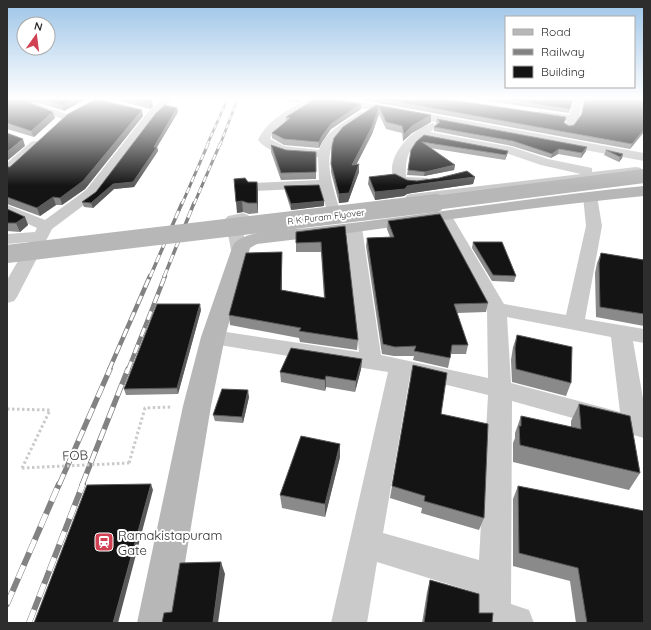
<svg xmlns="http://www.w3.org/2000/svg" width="651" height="630" font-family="Quicksand,sans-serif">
<rect width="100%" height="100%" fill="#fff"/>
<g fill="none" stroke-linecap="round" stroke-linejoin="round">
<!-- path -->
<path stroke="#cacaca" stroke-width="3" stroke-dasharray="2.5 2.5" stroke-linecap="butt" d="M7 409 50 410 22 468
M129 463 145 408 171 407"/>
<!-- street -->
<path fill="#cacaca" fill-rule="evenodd" d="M164 98H174L156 116 96 196 52 229 17 297 14 301 7 303V280L29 242 7 244V234L35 232 37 228 7 214V205L45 220 86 190 148 112Z
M308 98H319C305 114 279 118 270 139L284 146 319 150C326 130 343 124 359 113L363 112 368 115C361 124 349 128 340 135 320 151 333 187 339 208L337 211 332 212 327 211 320 188 254 191 249 190 247 187 249 184 254 183 319 180 318 157C300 156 271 157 258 140 268 119 289 110 308 98Z
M320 98H341L644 153V161L324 101Z
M574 98 583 99 579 119 572 129 568 130 563 127 567 121 539 117 534 114 539 111 570 115Z
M36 103 69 115 70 117 65 120 33 108 31 106 33 104Z
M433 123 438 126 430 132 512 147 548 159 592 168V172L636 167 641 168 642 171 641 174 636 175 412 202 407 201 405 198 407 195 412 194 581 174 541 165 509 154 423 138C408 148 405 159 406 177L428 178 430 181 428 184 414 186 396 183C381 160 412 128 433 123Z
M35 141 39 142 41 144 12 173 7 174V163L31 142Z
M590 192 595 193 597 196 602 226 585 319 644 329V343L633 341 644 404V438L512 401 511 604 529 610 534 623H475L477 593 377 562 367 623H331L388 372 213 344 206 342 202 337 206 332 213 330 359 352 346 228 348 225 354 223 360 225 362 228 381 355 488 378 487 309 437 216 440 213 445 211 450 213 504 304 566 315 586 226 583 196 585 193ZM507 317 611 337 620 412 511 383ZM410 376 488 395 479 560 383 533Z
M243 213 248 215 251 218 248 221 241 223 247 250 245 254 239 255 233 254 231 250 225 219 228 216Z"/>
<!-- secondary -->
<path fill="#b7b7b7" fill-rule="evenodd" d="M644 186V196C515 208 386 230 257 244L250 248 225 337 211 406 175 623H137L183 406 201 337 233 245C244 229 289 230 308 228 420 216 531 197 644 186Z"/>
<!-- rail-far5 casing -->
<g stroke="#828282" stroke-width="2.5">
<path id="rail-far5" d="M207 145 228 98
M220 145 238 98"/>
</g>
<!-- rail-far4 casing -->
<g stroke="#828282" stroke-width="3">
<path id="rail-far4" d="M182 204 208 144
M194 204 220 144"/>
</g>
<!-- rail-far3 casing -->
<g stroke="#828282" stroke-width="3.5">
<path id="rail-far3" d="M150 277 182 203
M164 277 194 203"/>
</g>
<!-- rail-far2 casing -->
<g stroke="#828282" stroke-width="4.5">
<path id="rail-far2" d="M109 370 150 276
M128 370 165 276"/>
</g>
<!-- rail-far1 casing -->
<g stroke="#828282" stroke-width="5.5">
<path id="rail-far1" d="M59 485 110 369
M82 485 128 369"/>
</g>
<!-- rail casing -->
<g stroke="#828282" stroke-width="6">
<path id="rail" d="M7 604 59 484
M29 623 83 484"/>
</g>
<!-- rail-far5 -->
<use href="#rail-far5" stroke="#fff" stroke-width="1.5" stroke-dasharray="4.5" stroke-linecap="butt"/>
<!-- rail-far4 -->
<use href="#rail-far4" stroke="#fff" stroke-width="2" stroke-dasharray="6" stroke-linecap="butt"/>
<!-- rail-far3 -->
<use href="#rail-far3" stroke="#fff" stroke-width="2.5" stroke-dasharray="8" stroke-linecap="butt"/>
<!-- rail-far2 -->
<use href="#rail-far2" stroke="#fff" stroke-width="3" stroke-dasharray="9" stroke-linecap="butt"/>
<!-- rail-far1 -->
<use href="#rail-far1" stroke="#fff" stroke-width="4" stroke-dasharray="12" stroke-linecap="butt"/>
<!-- rail -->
<use href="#rail" stroke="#fff" stroke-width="5" stroke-dasharray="14" stroke-linecap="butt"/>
<!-- path-bridge -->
<path stroke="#cacaca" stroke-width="3" stroke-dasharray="2.5 2.5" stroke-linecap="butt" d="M22 468 129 463"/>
<!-- secondary-bridge-far1 -->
<path stroke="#b7b7b7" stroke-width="14" d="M427 204 644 176"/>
<!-- secondary-bridge -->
<path stroke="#b7b7b7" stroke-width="18" d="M7 254 436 203"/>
</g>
<!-- wall -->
<path fill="#8a8a8a" d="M7 98H88L64 111 40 103H32L31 104 55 118 34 137 7 129Z
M109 98H144L153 106 150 109Z
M274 98H305L298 102Z
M351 98H439L564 123 569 126 574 125 581 115 584 99V98H644V132L630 149Z
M468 98H573L569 113Z
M307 104H361V109L331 129 322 142 319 148 284 145 272 138V133L286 121V117Z
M376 105 431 115V122L412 133 403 141 402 133 386 129 379 114 372 134 356 165 359 164V172L348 202 339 203 331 172 332 146Z
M177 108 178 112 157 147 158 151 134 187 114 189 93 208 84 207 82 202 96 192Z
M143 116 85 189 62 205H56L40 216 7 204V167H10Z
M437 119 586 151 581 158 558 154 551 158 512 146 434 131V127L437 124 436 123Z
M416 142 508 151 507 155 505 160 430 148 455 165 454 170 424 176 407 175 411 150Z
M271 145 286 150 316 152V179L281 180 271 152Z
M606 150 623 154 622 158 619 162 604 155Z
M369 177 417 181 475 177 473 184 412 193 407 194 404 196 375 200 368 184Z
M248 182H257L258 192V213L249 214 243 212 237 213Z
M284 186 324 206 291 210 285 191Z
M7 209 25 217 28 225 20 232 7 231Z
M388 221 488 303 486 312 457 313 468 345 466 354H451L448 368 413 360 414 356H394L382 354 366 246 367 238 390 237 387 229Z
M345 226 358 340 357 350 300 342 299 338 230 325 229 315 282 252V290L324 298 321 252H296V232Z
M473 242 516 276 514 282 492 281 472 248Z
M601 253 644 260V326L596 317 595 273 597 263Z
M201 310 178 394 126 395 124 389Z
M517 335 571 383 566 396 512 382 511 360 513 347Z
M362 359 361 369 355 392 326 387 325 391 281 382 280 372Z
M249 397 243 423 215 421 213 415Z
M579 404 640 473 629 490 513 462V443L515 438V433L521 416 571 427V421Z
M441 414 484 518 479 530 421 513 422 508 390 498 392 486Z
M340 457 325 517 282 508 280 495Z
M518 486 644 623H576L570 581 513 566V499Z
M430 580 479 613 492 623H422L427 592Z"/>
<!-- shaded-wall -->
<path fill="#5a5a5a" d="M29 98H30L32 103 30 106 28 100Z
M76 98H88L64 111 62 105Z
M298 98H305L298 102Z
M152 100 153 106 150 109 148 103Z
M361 104V109L331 129 322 142 319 148V142L322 136 331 124Z
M379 107V114L372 134 352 173V165Z
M177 108 178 112 157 147 158 151 134 187 114 189 93 208 91 203 154 147Z
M142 110 143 116 85 189 62 205 60 198Z
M53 112 55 118 34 137 31 131Z
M431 115V122L412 133 403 141 404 134 412 126Z
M644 130V132L630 149 632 144Z
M23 139 25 146 7 161V152Z
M587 147 586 151 581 158 582 153Z
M559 149 558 154 551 158 552 154Z
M508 151 507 155 505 160 506 155Z
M623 154 622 158 619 162 620 157Z
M359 164V172L348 202 339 203V194Z
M455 165 454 170 424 176 425 172Z
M475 177 473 184 412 193 407 194 404 196 375 200V192L407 186Z
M257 182 258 192V213L257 203Z
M53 197 56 205 40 216 37 208Z
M242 201 243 212 237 213 236 202Z
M324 201V206L291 210V204Z
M25 217 28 225 20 232 16 223Z
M282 252V300L281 290Z
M200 304 201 310 178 394 177 388Z
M362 359 361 369 355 392 356 381Z
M326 376V387L325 391V380Z
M248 390 249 397 243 423 242 417Z
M340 444V457L325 517V504Z
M151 484 153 490 118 623H113Z
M221 562 225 574 218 623H213Z"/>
<!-- building -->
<path fill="#141414" stroke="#5a5a5a" d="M7 98H29L28 100 30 103 53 112 31 131 7 123Z
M42 98H76L62 105Z
M129 98H144L152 100 148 103Z
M315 98H328L361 104 331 124 322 136 319 142 284 139 272 133 290 118 286 117 307 104Z
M376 98H439L566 117 564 123 569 126 574 125 582 114 585 98H644V130L632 144Z
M500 98H573L570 109Z
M96 99 142 110 83 181 60 198 53 197 37 208 7 197V167H10L68 114Z
M165 105 177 108 154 147H157L133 182 113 184 91 203 82 202 96 192 156 113Z
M376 105 431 115 412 126 404 134 402 126 386 122 379 107 372 127 352 165 359 164 349 193 339 194 331 164 332 146 334 138 343 127Z
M437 119 587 147 582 153 559 149 552 154 513 141 434 127 440 122Z
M7 133 23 139 7 152Z
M424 135 508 151 506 155 422 142 455 165 425 172 408 170 411 150 416 142Z
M271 145 286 150 316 152V172L281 173Z
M606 150 623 154 620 157Z
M467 171 475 177 413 185 407 186 405 189 375 192 369 177 395 174 407 180 417 181 439 178Z
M245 178 248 182H257V203H248L242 201 236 202 234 179Z
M319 185 324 201 291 204 284 186Z
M7 209 25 217 16 223H7Z
M440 214 488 303 454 304 468 345H452L450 358 414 351 416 346 395 347 383 344 367 238 394 237 388 221Z
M345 226 358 340 299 331 301 328 229 315 246 253 282 252 281 290 325 298 321 242 296 243V232Z
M473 242H502L516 276 493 275Z
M601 253 644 260V314L600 307 599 263Z
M157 304H200L177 388 124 389Z
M517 335 572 347 571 383 516 369 515 348Z
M291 348 362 359 356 381 326 376 325 380 280 372Z
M413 365 447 373 441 414 488 424 484 518 424 501 425 496 392 486Z
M222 389 248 390 242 417 213 415Z
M579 404 630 416 640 473 520 445 519 426H521V416L581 429Z
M301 436 340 444 325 504 280 495Z
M151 484 113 623H34L87 485Z
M518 486 644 511V623H587L578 568 519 553Z
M221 562 213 623H162L164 613 172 612 180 563Z
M430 580 479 594V613H493L492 623H424Z"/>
<!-- sky -->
<linearGradient id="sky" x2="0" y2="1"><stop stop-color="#9cc4e7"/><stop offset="0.53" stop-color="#fff"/><stop offset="1" stop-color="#fff" stop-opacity="0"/></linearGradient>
<rect width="651" height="186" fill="url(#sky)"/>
<!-- icons -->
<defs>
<g id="station-square" transform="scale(1)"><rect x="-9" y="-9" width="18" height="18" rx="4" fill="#d04253" stroke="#fff"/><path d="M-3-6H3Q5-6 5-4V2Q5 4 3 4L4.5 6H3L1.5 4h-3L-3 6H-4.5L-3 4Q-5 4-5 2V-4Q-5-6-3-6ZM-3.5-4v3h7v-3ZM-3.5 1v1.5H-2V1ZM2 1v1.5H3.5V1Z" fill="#fff"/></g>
</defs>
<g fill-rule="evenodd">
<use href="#station-square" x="104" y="542"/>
</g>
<g text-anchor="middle" stroke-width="4" stroke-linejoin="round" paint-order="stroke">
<!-- far-street labels -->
<g font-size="9" fill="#2d2d2d" stroke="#fff">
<text transform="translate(326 217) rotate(-7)" y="3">R K Puram Flyover</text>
</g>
<!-- near-street labels -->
<g font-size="13" fill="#2d2d2d" stroke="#fff">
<text transform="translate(75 455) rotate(-3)" y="5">FOB</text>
</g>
<!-- near-poi labels -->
<g font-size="13" fill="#2d2d2d" stroke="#fff" text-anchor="start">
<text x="118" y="540">Ramakistapuram<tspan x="118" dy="15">Gate</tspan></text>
</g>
</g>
<!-- border -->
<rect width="651" height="630" fill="none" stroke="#2d2d2d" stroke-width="16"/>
<!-- legend -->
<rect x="505" y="16" width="130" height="72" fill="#ffffff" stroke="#ababab"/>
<rect x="513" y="29" width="20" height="6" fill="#b7b7b7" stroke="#ababab"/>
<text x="541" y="36" font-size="12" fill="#2d2d2d">Road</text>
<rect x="513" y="49" width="20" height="6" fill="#828282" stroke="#ababab"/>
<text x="541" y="56" font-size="12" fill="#2d2d2d">Railway</text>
<rect x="513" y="66" width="20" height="12" fill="#141414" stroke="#ababab"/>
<text x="541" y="76" font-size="12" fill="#2d2d2d">Building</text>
<!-- north arrow -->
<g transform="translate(36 36) rotate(14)"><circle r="19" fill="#ffffff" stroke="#ababab"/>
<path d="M0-3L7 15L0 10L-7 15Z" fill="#d04253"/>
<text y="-6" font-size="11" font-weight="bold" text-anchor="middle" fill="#2d2d2d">N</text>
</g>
</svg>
